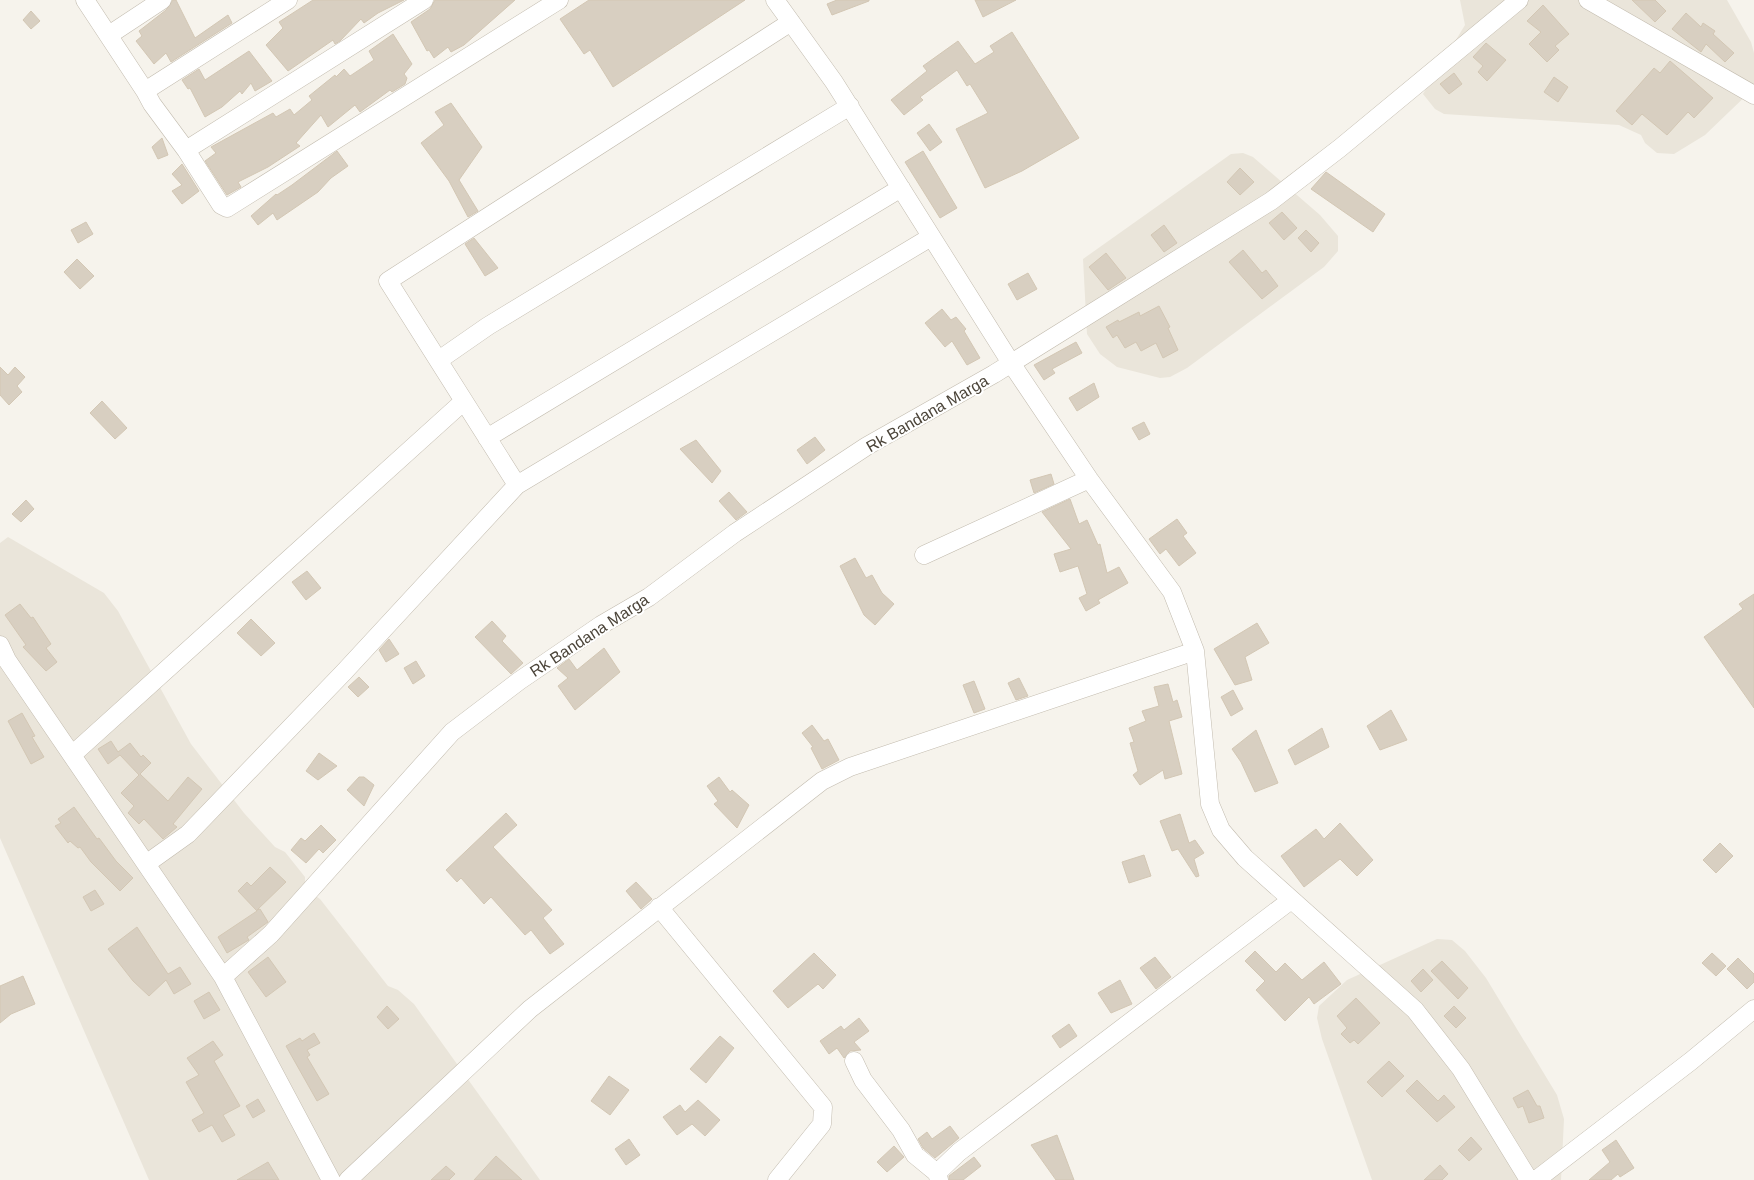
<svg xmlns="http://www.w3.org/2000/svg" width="1754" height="1180" font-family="Helvetica,sans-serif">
<rect width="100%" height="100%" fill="#f6f3ec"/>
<!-- residential -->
<path fill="#eae5da" d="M1460 0H1727L1751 42 1754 53V88L1705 135 1674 154 1657 153 1645 143 1641 135 1619 125 1444 114 1435 109 1423 94 1465 25Z
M1243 153 1253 157 1320 215 1338 236V251L1324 267 1187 368 1170 377 1160 378 1117 367 1100 354 1087 334 1083 259 1231 154Z
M8 537 104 593 118 611 191 744 244 813 275 847 285 852 305 877V889L320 899 388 986 398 990 414 1004 540 1180H149L0 838V543Z
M1437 939 1452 940 1465 951 1486 978 1557 1095 1564 1119 1561 1180H1372L1322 1039 1317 1018 1319 1006 1347 980Z"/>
<!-- building -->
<path fill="#d8cfc1" stroke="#d3c7b4" d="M173 0H176L195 38 228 15 232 23 171 62 166 53 154 64 136 41 142 36 139 31 166 10Z
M313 0H404L378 13 364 23 361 19 340 41 335 44 333 40 288 71 266 45 283 28 279 22Z
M435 0H515L464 45 451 52 448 47 434 58 429 50 427 51 411 22 430 9Z
M589 0H745L613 87 590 50 584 54 560 19Z
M837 0H869V1L832 15 827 4Z
M975 0H1016L983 17Z
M1632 0H1655L1666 11 1655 22Z
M1543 5 1569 34 1555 46 1559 50 1547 62 1529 44 1541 32 1527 21Z
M31 11 40 21 31 29 23 20Z
M1686 13 1701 27 1703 23 1715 31 1713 34 1734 53 1725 62 1706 44 1701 52 1672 29Z
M1012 32 1079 138 1022 171 985 188 956 129 988 113 970 84 967 86 957 70 920 97 923 100 904 115 891 100 927 71 923 66 958 41 975 64 994 52 990 46Z
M393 34 412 64 404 74 407 78 405 84 392 92 390 90 360 112 355 105 328 127 321 115 296 143 300 146 268 167 238 182 241 187 227 195 205 161 216 153 211 147 273 113 276 117 290 109 294 115 312 100 309 96 335 75 336 77 344 69 350 76 374 60 369 51Z
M1486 43 1506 60 1487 81 1478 72 1483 66 1473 57Z
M249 51 272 81 255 91 251 83 242 94 240 91 222 107 205 117 190 88 188 89 182 80 199 69 205 80Z
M1670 61 1713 98 1694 118 1688 112 1667 135 1642 114 1632 125 1616 111 1654 68 1660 73Z
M1454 73 1462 84 1449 94 1440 84Z
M1554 77 1568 87 1558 102 1544 92Z
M451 103 482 147 459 180 478 211 468 217 449 181 421 143 444 125 435 112Z
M929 124 942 142 930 151 917 133Z
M162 138 168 155 158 159 152 147Z
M337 151 348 166 331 178 318 192 277 220 273 213 258 225 251 216 276 194 277 195 292 185Z
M923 151 957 208 940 218 905 162Z
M182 164 199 191 182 204 172 191 182 185 172 174Z
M1240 168 1254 182 1240 195 1227 182Z
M1326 172 1385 214 1373 232 1311 189Z
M1282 212 1297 228 1284 240 1269 223Z
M86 222 93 234 78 243 71 230Z
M1164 225 1177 243 1164 252 1151 235Z
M1306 230 1319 243 1311 252 1298 238Z
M474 238 498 268 485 276 465 244Z
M1243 250 1262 273 1266 270 1278 286 1262 299 1229 262Z
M1106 253 1126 278 1108 290 1089 267Z
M77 259 94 276 80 289 64 272Z
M1028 273 1037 289 1017 300 1008 284Z
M1159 306 1170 327 1168 328 1178 350 1163 358 1156 343 1141 351 1136 342 1125 348 1117 335 1113 338 1106 327 1118 320 1119 322 1139 312 1140 316Z
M942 309 951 320 956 317 966 329 964 331 980 358 967 365 952 341 945 347 925 323Z
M1076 342 1082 353 1052 369 1055 373 1044 380 1034 365Z
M0 367 8 375 15 367 25 377 17 386 22 392 9 405 0 395Z
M1094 383 1099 397 1077 411 1069 398Z
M102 401 127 428 115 439 90 413Z
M1144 422 1150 434 1139 440 1132 428Z
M815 437 825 450 807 464 797 450Z
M696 440 721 471 712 483 680 449Z
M1051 474 1054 484 1034 493 1030 480Z
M729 492 747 512 736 520 719 501Z
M1070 499 1079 524 1087 520 1098 545 1100 544 1107 573 1119 567 1128 583 1098 600 1100 603 1086 611 1079 598 1087 594 1078 566 1060 572 1054 554 1071 549 1042 512Z
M26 500 34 509 21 522 12 514Z
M1177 519 1187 533 1183 536 1196 553 1179 566 1166 549 1160 554 1149 539Z
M855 558 866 578 872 575 882 593 894 604 875 625 864 615 840 566Z
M307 571 321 588 306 600 292 582Z
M1754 594V708L1704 637 1743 609 1739 604Z
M20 604 31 618 33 617 51 644 46 648 57 662 46 671 23 647 26 645 5 615Z
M251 619 275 643 261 656 237 633Z
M492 621 506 636 502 641 523 663 511 674 475 637Z
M1257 623 1269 643 1245 657 1252 680 1235 685 1214 649Z
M389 639 399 654 386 662 379 650Z
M604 648 620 672 575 710 558 686 568 678 557 668 569 659 577 670Z
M416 661 425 676 413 684 404 668Z
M359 677 369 687 358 697 348 687Z
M1019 678 1028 696 1016 700 1008 683Z
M974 681 985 709 974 713 963 685Z
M1168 684 1173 702 1177 700 1182 717 1169 721 1182 774 1165 779 1163 770 1140 785 1133 775 1138 771 1130 743 1134 742 1129 728 1146 721 1142 711 1159 706 1154 687Z
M1233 690 1243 709 1231 716 1221 697Z
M1391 710 1407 740 1380 750 1367 726Z
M22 713 35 736 32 737 44 757 31 764 8 721Z
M812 725 824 741 828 739 839 760 822 769 811 748 813 747 802 733Z
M1322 728 1329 747 1295 765 1288 750Z
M1256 730 1278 783 1255 792 1241 762 1232 749Z
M111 741 118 752 130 743 141 757 143 755 151 763 140 774 168 801 188 777 202 789 173 824 177 827 163 839 144 819 139 824 128 813 134 806 121 793 139 775 120 755 108 764 98 749Z
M319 753 337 766 318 780 306 771Z
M359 777H364L374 785 364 806 347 790Z
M719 777 730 792 732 790 749 805 737 828 714 804 718 801 707 786Z
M74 807 97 839 99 838 116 861 133 878 120 891 91 862 80 847 78 848 70 841 68 843 55 826 61 823 58 819Z
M506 813 517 825 493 847 552 910 543 918 564 944 550 954 531 930 525 935 491 897 484 904 461 878 457 882 446 870Z
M1180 814 1189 843 1195 840 1204 853 1194 859 1199 876 1196 877 1178 849 1172 851 1160 821Z
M1340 823 1373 860 1357 876 1340 859 1304 887 1281 856 1316 829 1324 839Z
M321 825 336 840 323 853 319 849 306 863 291 850 301 838 305 841Z
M1720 843 1733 856 1716 873 1703 860Z
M1144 855 1151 876 1129 883 1122 862Z
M270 867 286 882 257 910 260 909 268 922 247 937 249 940 247 941 227 953 218 937 257 911 238 891 247 882 251 886Z
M636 882 652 899 641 909 626 891Z
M95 890 104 904 91 911 83 897Z
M137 927 168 974 180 967 191 984 174 994 166 980 149 996 133 981 108 949Z
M1255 951 1276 972 1285 963 1302 980 1324 962 1341 984 1314 1004 1309 997 1285 1021 1256 990 1265 981 1245 961Z
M814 953 836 975 823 989 818 984 788 1008 773 991Z
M1712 953 1726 966 1716 976 1702 963Z
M268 957 286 982 266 997 248 972Z
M1155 957 1171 977 1156 989 1140 968Z
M1738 958 1754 974V982L1747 989 1727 969Z
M1442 961 1468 988 1458 999 1431 971Z
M1423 969 1433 980 1421 992 1411 981Z
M23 976 35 1004 11 1014 0 1023V986Z
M1120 980 1132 1004 1111 1013 1098 993Z
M209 992 220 1010 204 1019 194 1001Z
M1356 998 1380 1023 1358 1044 1354 1040 1350 1043 1341 1034 1347 1028 1337 1016Z
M387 1006 399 1019 388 1029 377 1017Z
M1454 1006 1466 1018 1456 1028 1444 1016Z
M859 1018 869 1031 854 1042 861 1050 850 1051 844 1058 837 1048 829 1054 820 1041 841 1026 844 1030Z
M1069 1024 1077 1036 1060 1048 1052 1036Z
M314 1033 320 1043 307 1050 310 1055 307 1057 329 1094 317 1101 286 1046 300 1038 302 1041Z
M720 1036 734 1048 706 1083 690 1069Z
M213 1041 223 1055 214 1061 240 1106 223 1115 235 1135 222 1142 212 1125 199 1132 192 1120 204 1113 186 1082 199 1075 187 1058Z
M1389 1061 1404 1076 1382 1097 1367 1082Z
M609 1076 629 1090 610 1115 591 1101Z
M1417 1080 1438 1101 1444 1095 1455 1107 1437 1122 1406 1091Z
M1528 1090 1537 1106H1540L1544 1118 1529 1123 1523 1106 1518 1108 1513 1098Z
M258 1099 265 1111 253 1118 246 1106Z
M698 1100 720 1120 705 1136 692 1124 677 1135 663 1117 680 1105 685 1112Z
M950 1126 959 1138 935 1158 923 1148 918 1139 927 1132 932 1139Z
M1057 1135 1074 1180H1056L1031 1145Z
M1471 1137 1482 1149 1469 1161 1458 1150Z
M629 1139 640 1155 626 1165 615 1149Z
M1616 1140 1634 1168 1620 1177 1618 1174 1611 1180H1589L1610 1162 1602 1150Z
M894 1146 904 1157 887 1172 877 1162Z
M496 1156 522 1180H474Z
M974 1157 981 1166 963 1180H949V1176Z
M268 1162 279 1180H237Z
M1440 1165 1448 1174 1442 1180H1424Z
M446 1166 455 1174 449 1180H431Z"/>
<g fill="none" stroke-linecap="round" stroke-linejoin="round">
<!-- minor casing -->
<g stroke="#c2bbae" stroke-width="19">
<path id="minor" d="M85 0 145 91
M424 0 186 150 221 205 227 208 559 0
M775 0 834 82 1011 363 1089 479 1172 592 1195 651 1210 804 1221 830 1245 858 1415 1010 1461 1069 1529 1180
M1588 0 1754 95
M109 35 162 0
M186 150 152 104 145 91 288 0
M439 360 488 326 850 106
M487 438 901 188
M517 485 931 237
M924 555 1089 479
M0 645 7 660 223 977 331 1180
M72 755 464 401
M146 864 188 834 344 672 517 485 388 281 791 22
M659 907 823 1107 822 1124 777 1180
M223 977 271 934 452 732 519 681 601 625 649 597 735 533 867 446 994 374 1271 201 1340 148 1519 0
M854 1061 863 1080 901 1130 915 1155 937 1173
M348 1180 530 1009 822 781 850 767 1195 651
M939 1180 937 1173 959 1152 1291 900
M1536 1180 1691 1061 1754 1009"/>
</g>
<!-- minor -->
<use href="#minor" stroke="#fff" stroke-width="18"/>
</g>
<g text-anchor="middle" stroke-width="4" stroke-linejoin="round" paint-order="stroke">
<!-- street labels -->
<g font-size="16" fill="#4b4439" stroke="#fff">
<text transform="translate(927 413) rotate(-30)" y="6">Rk Bandana Marga</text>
<text transform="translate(589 635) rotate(-33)" y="6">Rk Bandana Marga</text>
</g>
</g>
</svg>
